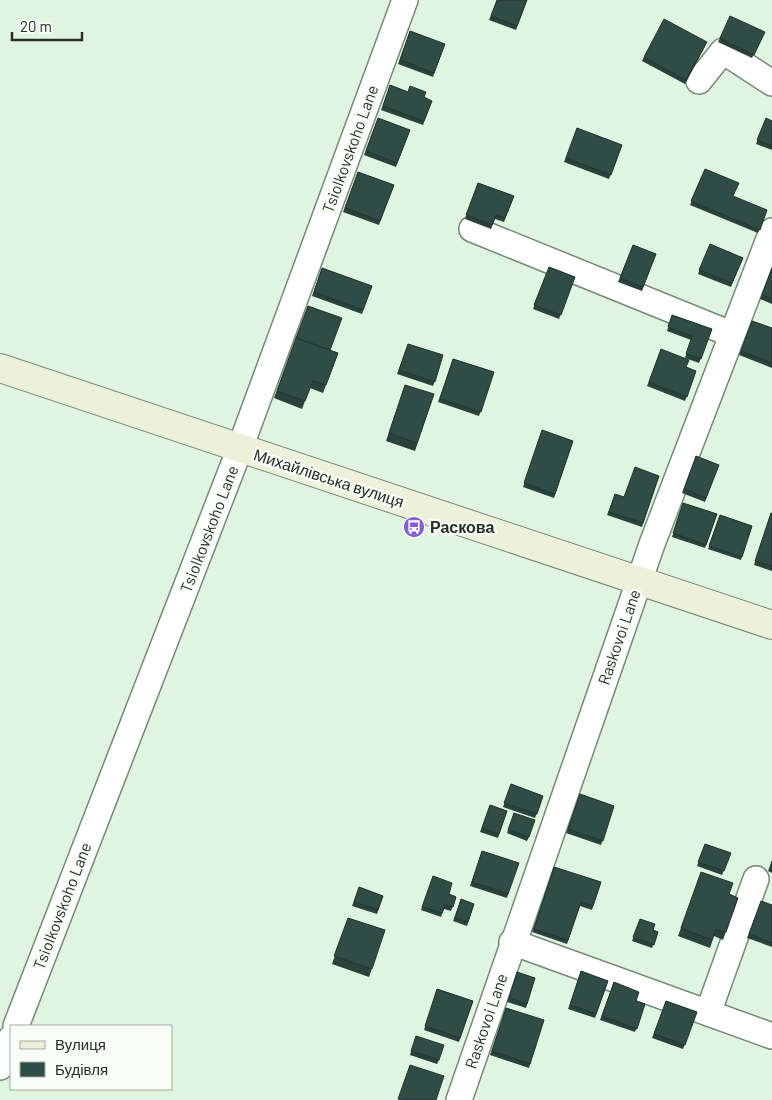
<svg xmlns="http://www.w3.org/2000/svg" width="772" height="1100" font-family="Barlow,sans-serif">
<rect width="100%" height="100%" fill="#e0f5df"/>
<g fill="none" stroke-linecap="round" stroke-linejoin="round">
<!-- street casing -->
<g stroke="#758976" stroke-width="28">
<path id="street" d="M699 81 723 51 772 83
M472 229 731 334
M512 942 772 1036
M708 1013 756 879
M16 1026 240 448 405 0
M0 1067 11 1038
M459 1100 652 544 772 231"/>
</g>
<!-- secondary casing -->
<g stroke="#758976" stroke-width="30">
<path id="secondary" d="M0 368 772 625"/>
</g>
<!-- street -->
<use href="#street" stroke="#fff" stroke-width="25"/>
<!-- secondary -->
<use href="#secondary" stroke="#edf1d9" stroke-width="28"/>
</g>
<!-- wall -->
<path fill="#29423b" d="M497 0H527L516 30 489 20Z
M410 31 445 44 433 77 398 64Z
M763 36 752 58 718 42 720 38Z
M705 46 685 84 642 61 644 57Z
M390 85 432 101 423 125 381 110Z
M378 118 410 130 396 167 364 155Z
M766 118 772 121V150L756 144Z
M577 128 622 145 609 179 564 162Z
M705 169 733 197 767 210 758 233 690 205Z
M358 172 394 185 379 225 343 212Z
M478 183 514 196 504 222 495 219 491 229 465 219Z
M710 244 743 258 731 287 698 274Z
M633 245 656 254 642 291 618 282Z
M549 267 575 277 559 319 533 309Z
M322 268 372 286 362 314 312 296Z
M772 268V304L760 299Z
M308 306 330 350 338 353 323 393 310 388 302 409 274 398Z
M672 315 712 329 699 363 685 358 691 340 667 331Z
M752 321 772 328V368L739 355Z
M408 344 443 355 433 386 397 374Z
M661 349 686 367 696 371 685 401 647 386Z
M453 359 494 372 479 416 438 402Z
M405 385 434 394 415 451 386 441Z
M542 430 573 441 554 498 523 487Z
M696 456 719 465 705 502 682 493Z
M659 476 642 527 607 515 615 494 624 497Z
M683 503 717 514 705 548 672 537Z
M771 513H772V571L754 565Z
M720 515 752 526 741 560 708 549Z
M511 784 543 796 535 818 503 807Z
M580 794 614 806 601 845 566 833Z
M490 805 507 811 498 838 480 832Z
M514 813 529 837 527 841 507 833Z
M705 844 731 853 722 875 697 866Z
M482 851 508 894 507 898 470 886Z
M772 861V873L768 871Z
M554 867 601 882 592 910 580 906 567 944 532 932Z
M701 872 729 894 738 898 723 940 714 936 710 948 678 936Z
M433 876 449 894 456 897 451 911 444 909 441 917 421 910Z
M359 887 383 896 377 914 352 906Z
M461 899 474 904 467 926 453 921Z
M761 901 772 905V947L747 938Z
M348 918 385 930 369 977 332 964Z
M640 919 653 930 658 932 652 948 632 941Z
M581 971 608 981 595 1018 568 1009Z
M517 972 535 978 526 1008 507 1002Z
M614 982 636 1001 645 1004 635 1032 600 1020Z
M437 989 473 1001 459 1042 424 1030Z
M666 1001 697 1012 683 1049 652 1038Z
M506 1008 544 1020 529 1068 490 1055Z
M416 1036 439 1060 437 1064 410 1055Z"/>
<!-- shaded-wall -->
<path fill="#223630" d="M707 42 705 46 685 84 686 80Z"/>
<!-- building -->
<path fill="#304d45" stroke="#223630" d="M497 0H527L517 26 491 16Z
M730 16 765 32 754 55 720 38Z
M664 19 707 42 686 80 644 57Z
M410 31 445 44 434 73 400 60Z
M390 85 408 92 410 86 426 92 424 97 432 101 424 121 383 106Z
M378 118 410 130 397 163 366 151Z
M766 118 772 121V146L757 140Z
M577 128 622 145 611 175 566 158Z
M705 169 739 183 733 196 767 210 760 230 691 201Z
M358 172 394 185 380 221 345 208Z
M478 183 514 196 505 218 496 215 492 225 466 215Z
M710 244 743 258 732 283 699 270Z
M633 245 656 254 643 287 620 278Z
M549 267 575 277 561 315 534 305Z
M322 268 372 286 363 310 314 292Z
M772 268V299L762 295Z
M308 306 342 318 330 350 296 338Z
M672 315 712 329 701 359 686 354 692 336 668 327Z
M752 321 772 328V363L741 351Z
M296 338 338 353 326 385 313 381 305 401 277 391Z
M408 344 443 355 435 382 399 370Z
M661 349 689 360 686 367 696 371 687 397 649 382Z
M453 359 494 372 481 412 440 399Z
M405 385 434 394 417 443 389 433Z
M542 430 573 441 555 494 524 483Z
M696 456 719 465 706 498 684 489Z
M635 467 659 476 643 523 609 512 615 494 624 497Z
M683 503 717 514 706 545 673 533Z
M771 513H772V566L755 561Z
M720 515 752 526 742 557 709 546Z
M511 784 543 796 537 814 504 803Z
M580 794 614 806 603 841 568 829Z
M490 805 507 811 499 834 482 828Z
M514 813 535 820 529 837 508 830Z
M705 844 731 853 724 871 698 862Z
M482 851 519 863 508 894 472 882Z
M772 861V868H770Z
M554 867 601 882 593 906 581 902 568 940 534 929Z
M701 872 733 883 729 894 738 898 726 932 716 929 712 940 681 928Z
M433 876 452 883 449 894 456 897 453 907 445 905 442 913 422 907Z
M359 887 383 896 378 910 354 902Z
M461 899 474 904 468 922 455 918Z
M761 901 772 905V943L749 934Z
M348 918 385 930 372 969 334 956Z
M640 919 655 924 653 930 658 932 654 945 633 937Z
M581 971 608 981 596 1014 570 1005Z
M517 972 535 978 527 1004 509 998Z
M614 982 639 992 636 1001 645 1004 637 1029 602 1016Z
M437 989 473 1001 460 1038 425 1026Z
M666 1001 697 1012 685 1045 654 1034Z
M506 1008 544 1020 530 1064 492 1051Z
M416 1036 444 1045 439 1060 411 1051Z
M410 1065 444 1076 436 1100H402L398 1099Z"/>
<!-- icons -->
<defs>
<g id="bus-disc" transform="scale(1.125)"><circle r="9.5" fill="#845ed8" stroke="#f6fef6"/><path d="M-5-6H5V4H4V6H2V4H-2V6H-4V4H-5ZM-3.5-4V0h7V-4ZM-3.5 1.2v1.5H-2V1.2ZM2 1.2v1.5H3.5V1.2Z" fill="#fff"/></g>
</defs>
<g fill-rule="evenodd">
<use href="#bus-disc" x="414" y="527"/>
</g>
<g text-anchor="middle" stroke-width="5" stroke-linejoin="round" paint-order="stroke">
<!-- street labels -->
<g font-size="16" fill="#262f26" stroke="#f6fef6">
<text transform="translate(350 149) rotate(-70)" y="6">Tsiolkovskoho Lane</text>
<text transform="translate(329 478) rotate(18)" y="6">Михайлівська вулиця</text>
<text transform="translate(209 529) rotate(-69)" y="6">Tsiolkovskoho Lane</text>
<text transform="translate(619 637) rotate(-71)" y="6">Raskovoi Lane</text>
<text transform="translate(62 906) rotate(-69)" y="6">Tsiolkovskoho Lane</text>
<text transform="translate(486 1021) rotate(-71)" y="6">Raskovoi Lane</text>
</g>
<!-- poi labels -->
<g font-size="16" font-weight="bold" fill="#262f26" stroke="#f6fef6" text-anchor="start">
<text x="430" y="533">Раскова</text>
</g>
</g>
<!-- legend -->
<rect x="10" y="1025" width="162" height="65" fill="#f6fef6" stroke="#a3aba3"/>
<rect x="20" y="1041" width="25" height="8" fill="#edf1d9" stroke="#a3aba3"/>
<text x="55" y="1050" font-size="15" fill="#262f26">Вулиця</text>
<rect x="20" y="1062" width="25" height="15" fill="#304d45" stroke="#a3aba3"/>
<text x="55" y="1075" font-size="15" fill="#262f26">Будівля</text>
<!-- scale -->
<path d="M12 32v8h70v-8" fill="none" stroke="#262f26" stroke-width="2.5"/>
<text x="20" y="32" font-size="15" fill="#262f26" stroke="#f6fef6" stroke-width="4" paint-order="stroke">20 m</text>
</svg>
